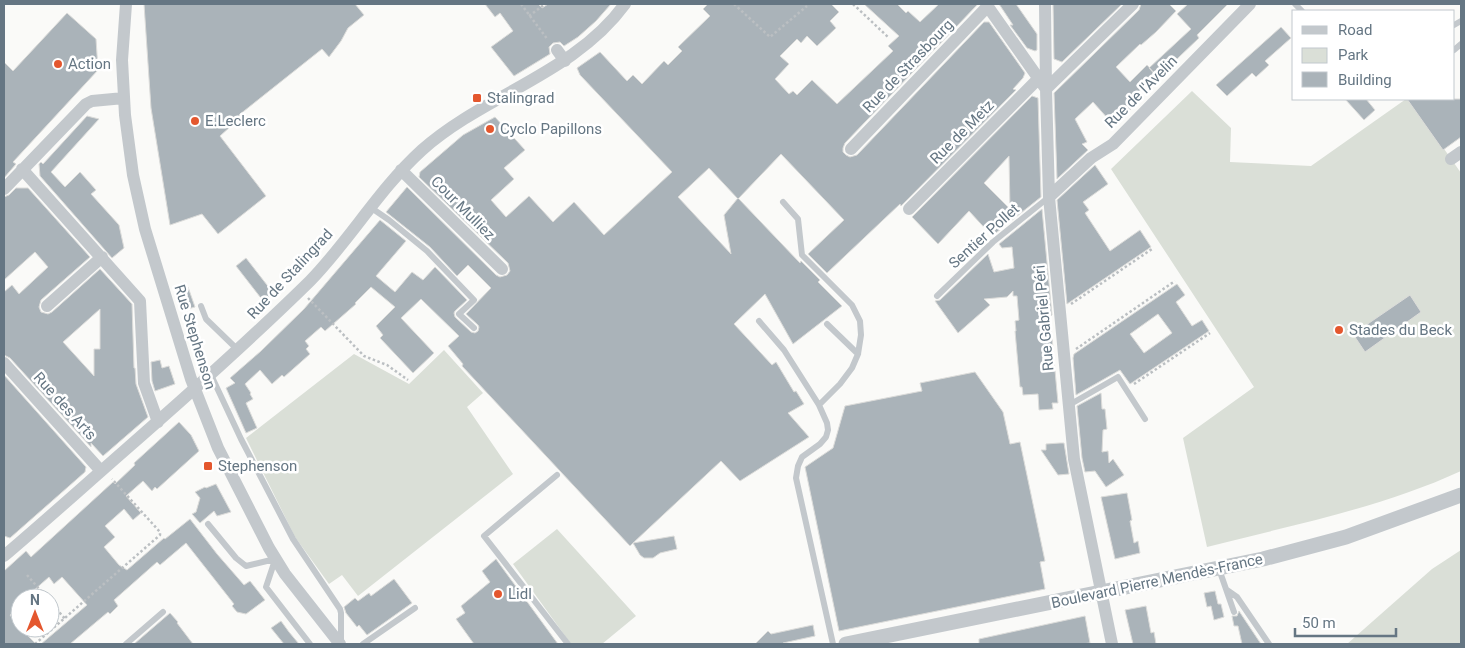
<svg xmlns="http://www.w3.org/2000/svg" width="1465" height="648" font-family="Roboto,sans-serif">
<rect width="100%" height="100%" fill="#fafaf8"/>
<!-- green -->
<path fill="#dadfd7" d="M1192 91 1231 128 1230 162 1311 166 1406 99H1409L1461 173V471C1381 508 1292 525 1207 547L1183 438 1254 387 1111 169Z
M444 350 483 393 467 407 513 474 358 596 342 575 329 584 295 537 246 438 354 354 409 384Z
M557 529 636 616 602 644H571L513 564Z
M1461 550V644H1347L1432 569Z"/>
<!-- building -->
<path fill="#aab3b9" stroke="#dcdcda" fill-rule="evenodd" d="M144 4H355L364 15 348 28 341 41 329 57 322 49 239 115 241 117 220 136 266 196 218 234 202 214 170 225 151 108Z
M485 4H538L542 8 548 4H611L596 21 578 37 564 46 560 42 553 43 549 47 550 54 514 76 491 47 513 31 500 13 495 17Z
M708 4H831L839 12 830 21 836 28 817 46 807 36 801 43 797 39 780 56 789 64 775 79 789 94 793 91 797 95 812 80 837 104 893 51 888 46 899 36 864 4H897L906 13 908 11 920 22 939 4H978L845 143 843 148V152L846 155 850 157 857 155 984 22H989L1025 73 1023 78 1013 89 1016 90 901 206 900 204 827 273 808 254 844 220 781 154 738 199 709 168 678 197 731 254 724 215 738 198 800 263 801 261 820 280 818 282 842 306 793 344 765 294 734 324 772 365 776 362 794 392 796 391 804 404 788 413 809 437 740 481 721 461 633 543 674 536 677 549 660 553 653 558H644L640 555 633 543 630 546 462 366 463 364 448 346 459 336 421 299 401 318 434 353 413 373 380 338 383 335 376 326 395 307 371 287 355 303 356 304 325 331 321 327 305 341 309 346 306 349 310 354 284 377 282 375 272 384 260 370 245 384 251 393 250 394 253 399 246 403 257 428 246 433 226 388 235 383 230 378 261 351 304 309 380 220 406 241 376 276 395 292 412 272 423 280 435 267 467 300 455 311 454 313 455 317 471 332 475 333 478 331 479 327 478 325 466 314 491 288 468 265 457 276 430 247 386 212 407 187 496 275 500 277 507 275 510 271 508 263 419 177 420 172 463 135 495 117 525 150 504 168 514 179 491 200 506 217 529 196 553 222 574 202 604 235 672 172 580 75 577 68 600 52 627 81 633 75 642 84 664 61 668 65 682 51 678 47 710 16 703 9Z
M999 4H1016L1037 34V50L1035 51 1027 48 1010 25H1013Z
M1053 4H1122L1062 62 1054 59Z
M1141 4H1169L1176 11 1156 32 1141 45 1140 44 1116 67 1130 82 1147 65 1156 75 1135 95 1140 100 1129 111 1125 106 1110 121 1093 102 1075 119 1087 142 1082 144 1088 150 1057 179 1054 93 1139 10Z
M1188 4H1228L1197 35 1199 38 1179 57 1159 79 1149 68 1191 29 1177 14Z
M67 13 96 39 98 70 13 162 16 164 4 178V62L13 71Z
M1281 27 1291 38 1265 61 1269 65 1256 77 1252 73 1227 96 1216 85Z
M1032 96 1038 98 1041 197 992 236 969 211 938 244 912 217ZM1009 156 1010 209 984 183Z
M1345 99H1366L1375 110 1364 120Z
M1407 99H1461V137L1443 150Z
M87 116 99 119 51 172 65 187 80 172 96 190 91 194 119 225 124 248 112 258 40 176 39 164 41 162 43 164Z
M1095 165 1108 184 1083 202 1089 210 1085 213 1110 251 1140 230 1151 247 1067 304 1057 200Z
M16 188H28L90 257 41 300 39 307 41 312 48 314 52 312 100 269 132 304 134 368H135L136 384 148 417 103 456 91 443V447L10 358 4 355V292L12 285 19 294 48 267 35 252 4 280V197L9 195ZM100 309V349H94V376L63 342Z
M1042 209 1052 315 1050 316 1058 403H1052L1053 409 1039 410 1038 394 1023 395 1022 387H1020L1015 331H1016L1015 321 1019 320 1017 296H1013V291L1007 297 984 299 990 305 958 333 935 301 940 300 988 254 994 272 1014 268 1012 247 1002 248 999 244Z
M246 258 274 294 264 302 236 266Z
M1177 284 1185 295 1176 302 1192 326 1202 320 1209 331 1130 384 1120 370 1076 395 1073 358 1074 354ZM1158 314 1172 333 1144 353 1130 334Z
M188 287 195 307 184 310 178 290Z
M1410 295 1421 312 1365 352 1353 334Z
M160 360 162 368 169 366 175 384 155 391 152 381 151 362Z
M975 372 1003 412 1010 444 1020 442 1045 561 1040 562 1045 589 839 631 805 467 833 448 845 406 922 391 920 383Z
M4 375 86 467 85 472 10 538 4 536Z
M1101 393 1102 409H1105L1107 429 1103 430 1102 452 1108 451 1109 463 1113 459 1124 475 1106 487 1095 471 1085 472 1082 458 1077 406Z
M179 422 191 435 199 451 157 489 155 487 152 491 143 481 126 496 141 513 133 520 124 509 105 526 115 537 104 547 119 565 127 570 164 538 165 539 190 519 217 554 244 585 250 581 265 600 246 614 237 612 232 606 234 604 186 543 160 565 157 562 114 600 118 606 110 614 108 612 70 644H41L87 605 62 577 54 584 49 577 33 591 34 592 28 598H20V605L10 615 20 628 36 644H4V571L26 551 31 557 113 482 115 484 135 465 134 463Z
M1060 443H1064L1069 474 1058 475 1041 450H1046V444Z
M216 484 231 512 217 516 214 511 200 523 192 514 196 512 200 498 195 492 205 487 206 488Z
M1127 493 1132 520 1130 521 1134 543 1138 541 1140 553 1115 559 1101 497Z
M496 559 501 566 558 644H474L456 619 465 613 461 606 490 582 482 571Z
M394 579 412 603 367 635 359 625 357 627 346 613 344 607 355 598 358 601 369 593 371 596Z
M1215 591 1218 604H1221L1224 617 1214 620 1211 606 1207 607 1204 593Z
M1146 606 1151 633 1154 632 1156 644H1133L1125 610Z
M1239 611 1261 644H1242L1238 626H1234L1232 616H1237Z
M170 613 178 622 177 623 193 644H134Z
M1085 616 1090 643 1082 644H979V639Z
M281 621 289 632 299 644H284L271 628Z
M813 625 815 636 783 643V644H755L768 631 771 634Z"/>
<g fill="none" stroke-linecap="round" stroke-linejoin="round">
<!-- path -->
<path stroke="#bbbfc2" stroke-width="2.5" stroke-dasharray="2.5 2.5" stroke-linecap="butt" d="M521 4 548 40
M734 4 770 37 807 6
M853 4 889 38
M529 16 545 4
M308 298 364 356 387 365 408 380
M1071 304 1152 249
M1076 349 1175 281
M1134 384 1210 333
M27 575 47 598
M50 601 65 619
M35 644 160 535V532L112 479"/>
<!-- service -->
<path stroke="#c3c8cc" stroke-width="6" d="M1295 4 1302 11
M1454 25 1461 21
M1454 50 1461 44
M783 202 798 219 802 255 852 305 860 321 861 335 858 354 852 368 840 384 819 405
M370 207 389 220 427 251 474 300 459 314 474 328
M937 296 993 242 1049 197
M201 306 206 319 238 350
M759 321 784 350 819 405 827 423 828 430 826 437 820 444 802 457 798 466 796 478 833 644
M827 324 858 354
M211 375 241 439 293 539 340 609 341 613V643
M1069 405 1118 377 1145 419
M557 475 484 536 568 644
M208 524 236 558 246 566 275 559
M275 560 266 587 310 644
M1219 569 1234 612
M1227 590 1237 597 1269 644
M126 644 163 612
M363 644 415 608"/>
<!-- minor -->
<path stroke="#c3c8cc" stroke-width="12" d="M126 4 122 60 125 115 133 175 145 229 191 379 218 448 269 548 285 574 340 644
M986 4 1046 89 1049 197 1074 459 1112 644
M1045 4 1046 89
M557 50 565 61
M1046 89 1133 4
M851 149 988 6
M1451 159 1461 152
M22 169 140 301 144 383 158 422
M401 170 502 269
M4 189 86 104 92 101 124 98
M1049 197 1091 158 1113 144 1250 4
M909 209 1038 79
M47 306 102 257
M4 363 101 471
M4 556C44 522 84 486 124 451 187 396 250 340 310 281 350 240 379 189 422 150 485 94 574 74 625 4"/>
<!-- tertiary -->
<path stroke="#c3c8cc" stroke-width="15" d="M846 644 1263 559 1346 537 1461 495"/>
</g>
<!-- markers -->
<g fill="#e4572e" stroke="#fff" stroke-width="2">
<circle cx="58" cy="64" r="5"/>
<rect x="472" y="93" width="10" height="10" rx="2.5"/>
<circle cx="195" cy="121" r="5"/>
<circle cx="490" cy="129" r="5"/>
<circle cx="1339" cy="330" r="5"/>
<rect x="203" y="461" width="10" height="10" rx="2.5"/>
<circle cx="498" cy="594" r="5"/>
</g>
<g text-anchor="middle" stroke-width="5" stroke-linejoin="round" paint-order="stroke">
<!-- poi labels -->
<g font-size="15" fill="#657683" stroke="#fff" text-anchor="start">
<text x="68" y="69">Action</text>
<text x="487" y="103">Stalingrad</text>
<text x="205" y="126">E.Leclerc</text>
<text x="500" y="134">Cyclo Papillons</text>
<text x="1349" y="335">Stades du Beck</text>
<text x="218" y="471">Stephenson</text>
<text x="508" y="599">Lidl</text>
</g>
<!-- street labels -->
<g font-size="15" fill="#657683" stroke="#fff">
<text transform="translate(908 66) rotate(-46)" y="5">Rue de Strasbourg</text>
<text transform="translate(1141 92) rotate(-45)" y="5">Rue de l'Avelin</text>
<text transform="translate(962 132) rotate(-45)" y="5">Rue de Metz</text>
<text transform="translate(463 208) rotate(45)" y="5">Cour Mulliez</text>
<text transform="translate(984 236) rotate(-42)" y="5">Sentier Pollet</text>
<text transform="translate(290 274) rotate(-47)" y="5">Rue de Stalingrad</text>
<text transform="translate(1044 318) rotate(-95)" y="5">Rue Gabriel Péri</text>
<text transform="translate(195 337) rotate(73)" y="5">Rue Stephenson</text>
<text transform="translate(65 406) rotate(48)" y="5">Rue des Arts</text>
<text transform="translate(1157 581) rotate(-12)" y="5">Boulevard Pierre Mendès-France</text>
</g>
</g>
<!-- border -->
<rect width="1465" height="648" fill="none" stroke="#657683" stroke-width="10"/>
<!-- legend -->
<rect x="1292" y="10" width="162" height="90" fill="#ffffff" stroke="#c1c8cd"/>
<rect x="1302" y="26" width="25" height="8" fill="#c3c8cc" stroke="#c1c8cd"/>
<text x="1338" y="35" font-size="15" fill="#657683">Road</text>
<rect x="1302" y="48" width="25" height="15" fill="#dadfd7" stroke="#c1c8cd"/>
<text x="1338" y="60" font-size="15" fill="#657683">Park</text>
<rect x="1302" y="72" width="25" height="15" fill="#aab3b9" stroke="#c1c8cd"/>
<text x="1338" y="85" font-size="15" fill="#657683">Building</text>
<!-- north arrow -->
<g transform="translate(35 613)"><circle r="24" fill="#ffffff" stroke="#c1c8cd"/>
<path d="M0-4L9 19L0 12L-9 19Z" fill="#e4572e"/>
<text y="-8" font-size="14" font-weight="bold" text-anchor="middle" fill="#657683">N</text>
</g>
<!-- scale -->
<path d="M1295 628v8h101v-8" fill="none" stroke="#657683" stroke-width="2.5"/>
<text x="1302" y="628" font-size="15" fill="#657683" stroke="#ffffff" stroke-width="4" paint-order="stroke">50 m</text>
</svg>
